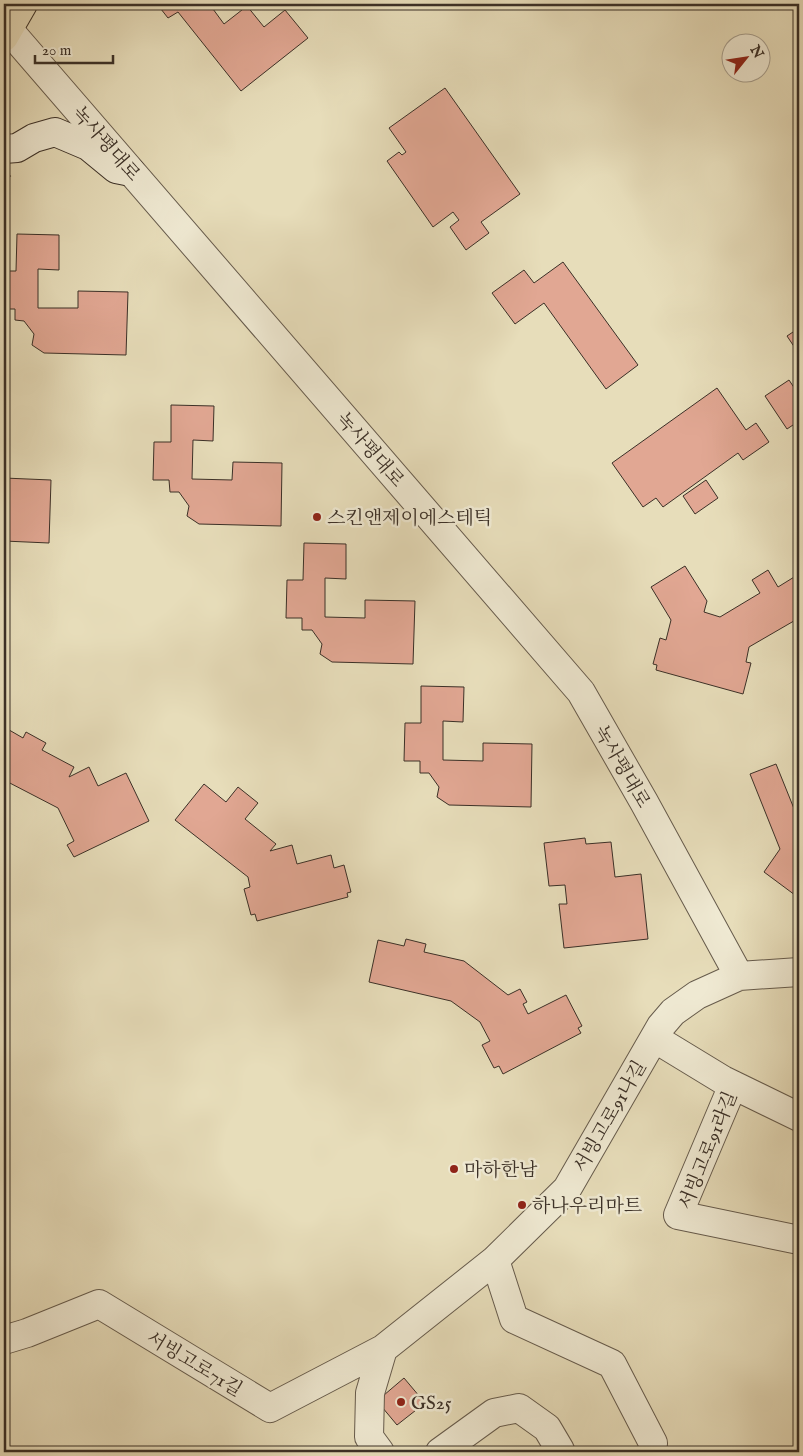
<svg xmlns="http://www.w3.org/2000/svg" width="803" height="1456" font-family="'IM FELL English','Noto Serif KR',serif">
<rect width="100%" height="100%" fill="#e7ddba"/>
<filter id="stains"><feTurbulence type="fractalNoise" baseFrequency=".004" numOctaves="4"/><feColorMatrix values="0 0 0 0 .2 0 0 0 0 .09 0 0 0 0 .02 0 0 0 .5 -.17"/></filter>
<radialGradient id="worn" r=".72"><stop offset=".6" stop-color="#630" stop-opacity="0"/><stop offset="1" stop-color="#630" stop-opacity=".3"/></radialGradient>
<!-- building -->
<path fill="#e1a793" stroke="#3b3027" d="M157 4H219L213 9 224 24 247 6 264 27 285 10 308 38 241 91 178 12 168 18Z
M445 88 520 194 481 222 489 233 466 250 450 227 459 220 453 212 433 227 387 161 399 152 402 155 406 152 389 128Z
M17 234 59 235V270L38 269V308H78V291L128 292 126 355 44 353 32 345 34 334 24 321 15 320V309H4V271H16Z
M563 262 638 365 606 389 544 303 515 324 492 293 524 270 534 283Z
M799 328V354L787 336Z
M789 380 799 395V421L787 429 765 396Z
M717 388 746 430 756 423 769 442 743 460 738 453 663 507 656 498 643 507 612 463Z
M171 405 214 406 213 441 193 440 192 479 232 480 233 462 282 463 281 526 199 524 187 516 189 506 179 492H170L169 480H153L154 442H171Z
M4 478 51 480 49 543 4 541Z
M706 480 718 498 695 514 683 496Z
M304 543 346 544V579L325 578V617L365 618V600L415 601 413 664 332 662 320 654 322 644 312 630H302V618H286L287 580H303Z
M685 566 707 601 704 612 720 617 760 593 752 580 768 570 778 587 799 574V618L749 647 746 662 751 663 743 694 656 670 657 665 653 664 660 638 666 640 671 620 651 587Z
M421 686 464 687 463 722 443 721V760L483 761V743L532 744 531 807 449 805 437 797 439 787 429 773H420V761H404L405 723H421Z
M4 727 23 738 26 732 46 743 42 750 74 767 69 777 89 767 98 786 126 773 149 821 74 857 67 845 74 841 58 808 4 780Z
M776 764 799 821V898L764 872 780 849 750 774Z
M204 784 226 802 238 787 258 803 245 819 276 844 270 851 292 845 297 864 331 855 334 868 344 865 351 892 347 893 348 897 257 921 255 914 251 915 244 889 250 887 248 877 175 820Z
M585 838 586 844 611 842 615 877 641 874 648 939 564 948 559 904H567L565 885 549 886 544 843Z
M406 939 426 944 424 952 464 961 508 995 520 989 527 1002 523 1004 528 1014 566 995 582 1026 578 1028 581 1033 503 1074 499 1066 494 1068 482 1045 490 1041 480 1022 451 1001 369 982 378 940 404 946Z
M404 1378 425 1403 397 1425 377 1401Z"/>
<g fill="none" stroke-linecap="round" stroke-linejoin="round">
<!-- street casing -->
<g stroke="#665b4c" stroke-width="30">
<path id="street" d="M8 29 581 692 644 802 739 976
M654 1038 723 1080 799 1117
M733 1085 678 1215 799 1240
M495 1260 514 1319 612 1364 653 1443 652 1452
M4 1340 27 1333 99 1304 270 1408 383 1349 495 1260 567 1189 661 1026 673 1012 697 995 739 976 799 972
M380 1452 369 1437 370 1393 383 1349
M440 1452 494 1413 519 1408 547 1428 560 1450"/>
</g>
<!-- secondary casing -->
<g stroke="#3b3027" stroke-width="30">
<path id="secondary" d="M4 149 17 148 34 138 55 132 88 146 116 169 131 172"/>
</g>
<!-- primary casing -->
<g stroke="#3b3027" stroke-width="30">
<path id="primary" d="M4 37 23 4"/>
</g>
<!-- path -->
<path stroke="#3b3027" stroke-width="3" stroke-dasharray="1 2.5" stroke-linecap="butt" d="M4 185 10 175"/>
<!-- street -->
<use href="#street" stroke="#efe9d2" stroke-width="28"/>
<!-- secondary -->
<use href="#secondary" stroke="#efe9d2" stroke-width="28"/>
<!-- primary -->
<use href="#primary" stroke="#e7ddba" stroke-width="28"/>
</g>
<!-- markers -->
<g fill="#8f2418" stroke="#efe9d2" stroke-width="2">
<circle cx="317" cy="517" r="5"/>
<circle cx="454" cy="1169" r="5"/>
<circle cx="522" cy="1205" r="5"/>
<circle cx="401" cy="1402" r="5"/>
</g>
<g text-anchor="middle" stroke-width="5" stroke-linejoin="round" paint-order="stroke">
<!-- street labels -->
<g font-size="19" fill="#3b3027" stroke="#efe9d2">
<text transform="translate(107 143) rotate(49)" y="7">녹사평대로</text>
<text transform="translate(371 449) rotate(49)" y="7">녹사평대로</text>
<text transform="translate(623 766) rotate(60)" y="7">녹사평대로</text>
<text transform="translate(609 1116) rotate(-60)" y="7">서빙고로91나길</text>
<text transform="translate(707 1150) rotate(-68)" y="7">서빙고로91라길</text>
<text transform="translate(195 1363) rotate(31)" y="7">서빙고로71길</text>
</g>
<!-- poi labels -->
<g font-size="19" fill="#3b3027" stroke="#efe9d2" text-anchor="start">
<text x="327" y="524">스킨앤제이에스테틱</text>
<text x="464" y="1176">마하한남</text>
<text x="532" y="1212">하나우리마트</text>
<text x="411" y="1409">GS25</text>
</g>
</g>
<!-- margin -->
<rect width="803" height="1456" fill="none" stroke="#e7ddba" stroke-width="20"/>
<rect x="5" y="5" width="793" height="1446" fill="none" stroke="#3b3027" stroke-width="2.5"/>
<rect x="10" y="10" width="783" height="1436" fill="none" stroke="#3b3027"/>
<!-- north arrow -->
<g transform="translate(746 58) rotate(60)"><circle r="24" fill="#efe9d2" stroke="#a79f8e"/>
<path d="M0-4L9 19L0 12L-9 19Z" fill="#8f2418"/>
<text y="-8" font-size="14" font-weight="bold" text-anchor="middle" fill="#3b3027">N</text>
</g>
<!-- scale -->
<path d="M35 55v8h78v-8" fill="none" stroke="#3b3027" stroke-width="2.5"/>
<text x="42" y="55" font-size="15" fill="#3b3027" stroke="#efe9d2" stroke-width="4" paint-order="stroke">20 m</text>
<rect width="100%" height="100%" filter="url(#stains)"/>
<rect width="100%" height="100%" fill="url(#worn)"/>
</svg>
